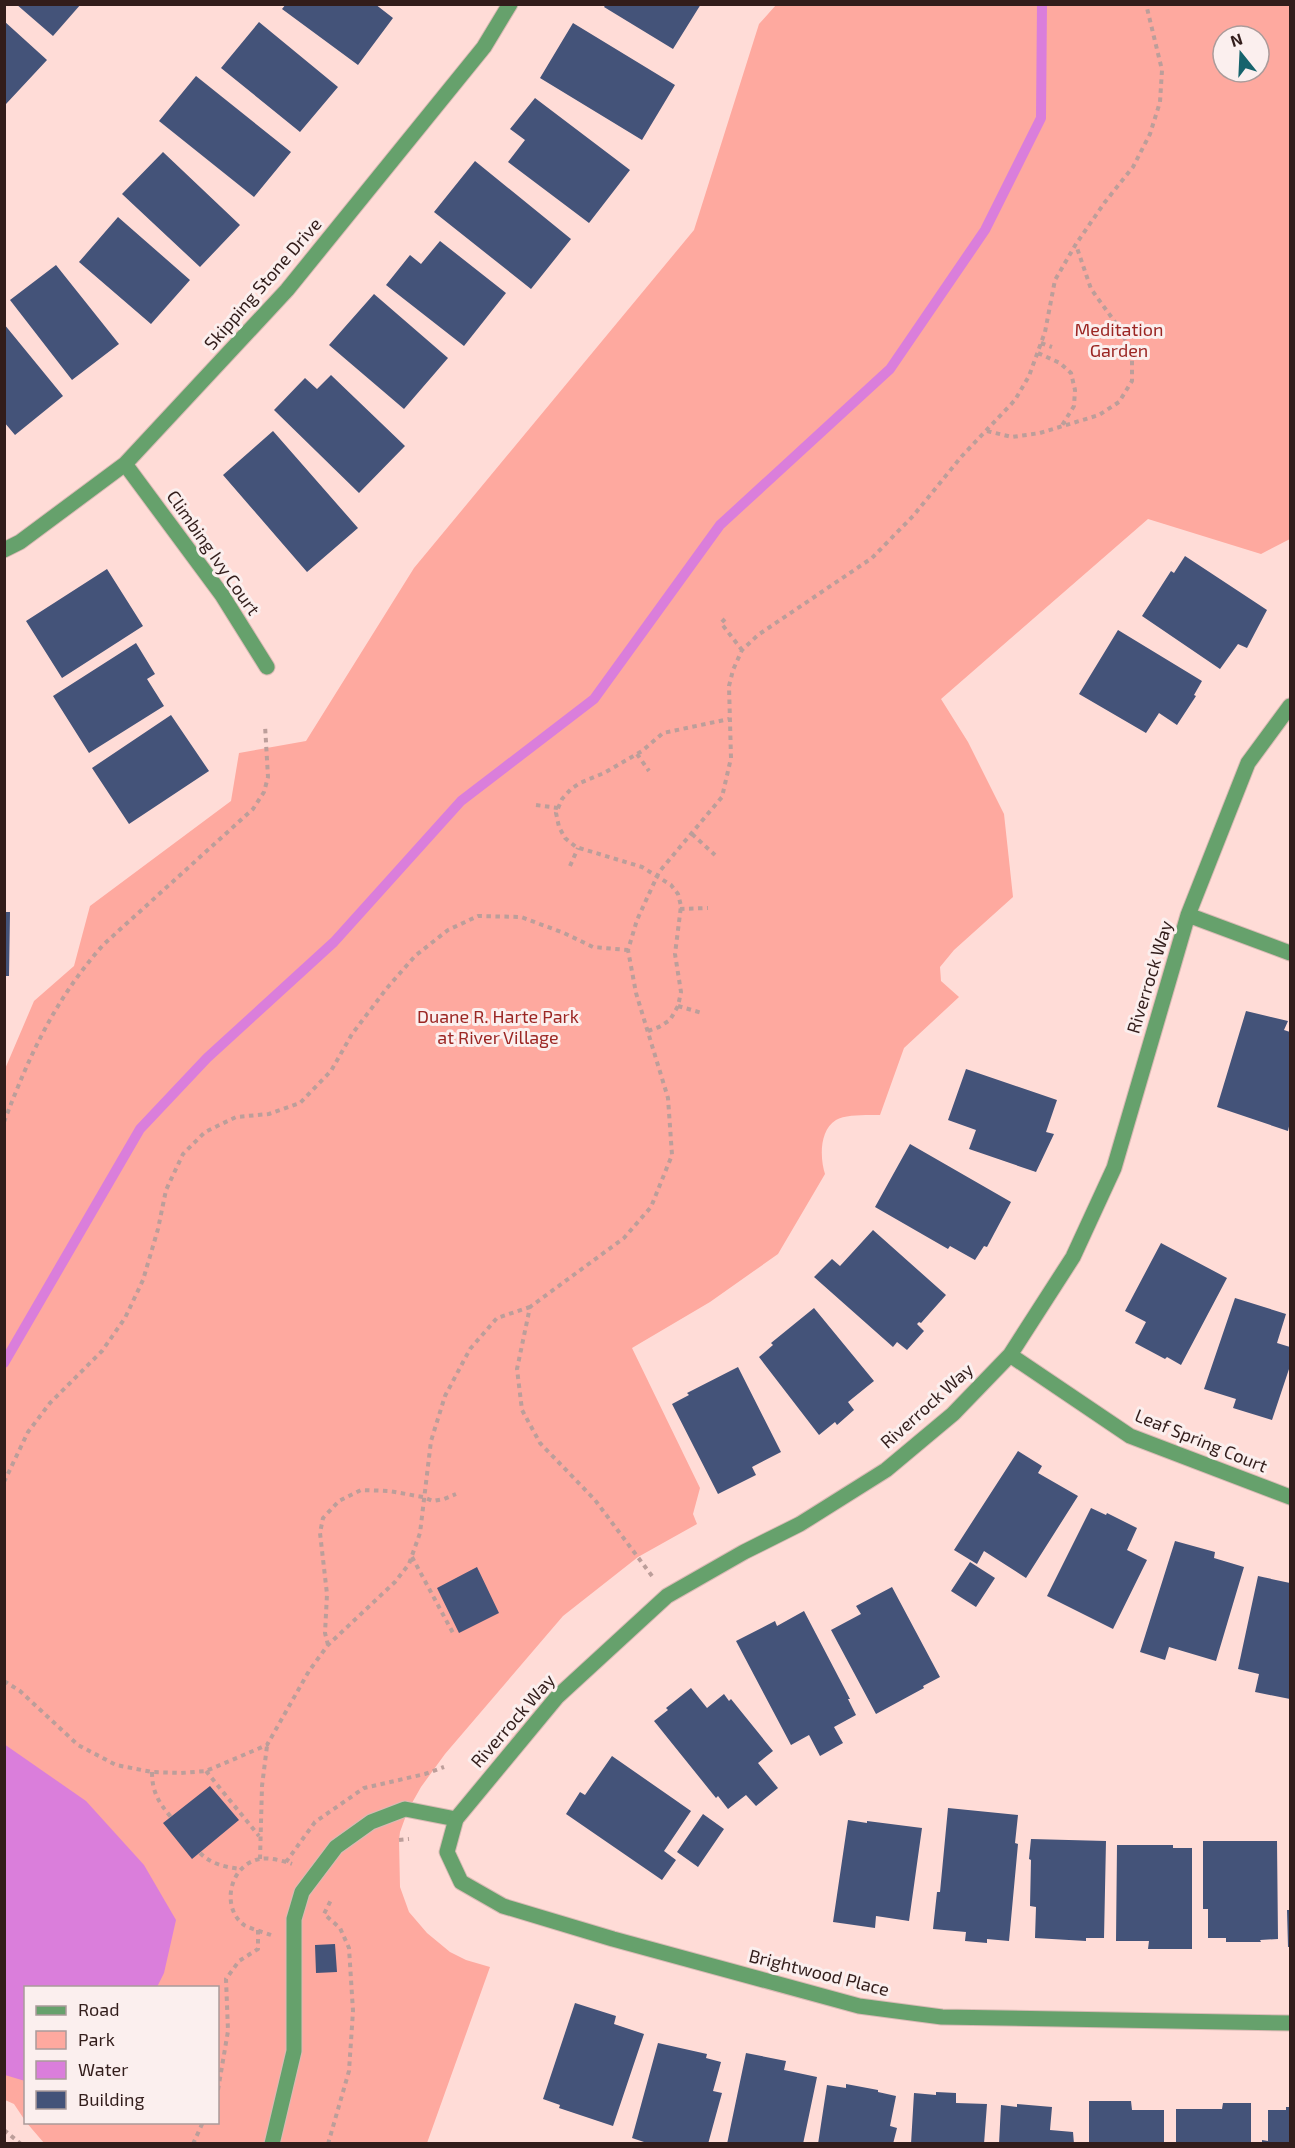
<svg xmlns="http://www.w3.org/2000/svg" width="1295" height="2148" font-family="'Exo 2',sans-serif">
<rect width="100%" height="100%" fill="#ffdcd7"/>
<!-- green -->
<path fill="#fea99f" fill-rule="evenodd" d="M776 5H1290V539L1261 554 1148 519 941 699 968 742 1004 814 1013 897 954 950 940 967 941 981 959 997 904 1048 880 1115C869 1115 846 1114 836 1120 819 1130 820 1159 825 1174L778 1254 710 1302 632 1348 700 1488 693 1514 697 1524 638 1557 563 1616 445 1754 421 1787 408 1810 400 1832 399 1840 400 1887 409 1912 427 1933 450 1952 466 1960 490 1967 427 2143H44L26 2122H218V1988H26V2122L14 2104 5 2100V1069L34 1001 74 966 90 906 231 801 239 753 306 741 414 568 694 230 759 24ZM1223 36H1259V72H1223Z"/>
<!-- water -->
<path fill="#da7edb" d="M4 1744 86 1801 144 1865 176 1920 164 1973 157 1987 26 1988 25 2081 5 2075Z"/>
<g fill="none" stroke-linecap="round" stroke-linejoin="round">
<!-- stream -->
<path stroke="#da7edb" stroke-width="10" d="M4 1363 140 1129 207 1058 334 942 461 801 594 699 720 525 890 369 985 230 1041 118 1042 4"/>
</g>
<!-- building -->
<path fill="#445379" d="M16 4H81L53 36Z
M286 4H375L393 18 358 65 282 9Z
M606 4H701L673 49 604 7Z
M4 21 47 60 6 104 4 102Z
M259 22 338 87 300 132 221 68Z
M573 23 675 85 642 140 540 78Z
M196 76 291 152 254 197 159 121Z
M535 98 630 170 589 223 508 162 525 140 510 129Z
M163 152 240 225 200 267 122 194Z
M475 161 571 239 531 289 434 212Z
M118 217 190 280 151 324 79 262Z
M440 241 506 293 464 346 386 285 410 255 421 264Z
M56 265 119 344 72 380 10 300Z
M374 294 448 358 404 409 329 345Z
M4 324 63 396 15 435 4 422Z
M331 375 405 446 359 493 274 410 305 378 317 389Z
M273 431 358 528 307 572 223 475Z
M1185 556 1267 610 1247 648 1238 644 1220 669 1142 616 1171 571 1174 573Z
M107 569 143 626 62 678 26 621Z
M1118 630 1202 681 1194 695 1196 696 1177 725 1159 713 1146 733 1079 694Z
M136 643 155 674 147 679 164 706 89 753 53 696Z
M171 715 209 771 129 824 92 768Z
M4 912H10L9 976H4Z
M1246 1011 1288 1021 1284 1030 1290 1032V1122L1288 1131 1217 1107Z
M966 1069 1057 1100 1046 1132 1054 1134 1036 1172 969 1149 976 1130 948 1120Z
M910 1144 1011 1202 987 1247 984 1246 975 1260 950 1246 948 1249 875 1207Z
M873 1230 946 1295 921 1323 919 1322 917 1324 924 1331 907 1350 897 1342 893 1347 814 1277 832 1259 840 1266Z
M1161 1243 1227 1278 1181 1365 1167 1357 1165 1359 1135 1343 1146 1322 1125 1311Z
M1235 1298 1286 1314 1277 1343 1290 1347V1366L1272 1420 1233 1408 1236 1399 1204 1389Z
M814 1308 874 1381 848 1402 854 1410 837 1425 835 1422 819 1435 759 1357 773 1345 771 1343Z
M738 1367 781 1452 752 1467 756 1475 718 1494 672 1404 689 1395 687 1393Z
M1018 1451 1042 1466 1038 1473 1078 1496 1026 1578 984 1551 977 1564 954 1550Z
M1091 1508 1106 1515 1107 1513 1137 1528 1127 1550 1147 1560 1113 1629 1047 1596Z
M1175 1541 1215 1552 1214 1558 1244 1567 1216 1661 1169 1647 1165 1660 1140 1652Z
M970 1562 995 1578 976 1607 951 1591Z
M477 1567 499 1613 459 1633 437 1588Z
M1258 1576 1290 1583V1699L1255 1692 1259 1674 1238 1669Z
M892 1587 940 1677 923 1686 924 1688 876 1714 831 1630 861 1614 856 1606Z
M804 1611 850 1699H848L856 1715 834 1727 843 1743 820 1756 809 1735 791 1745 736 1641 775 1621 777 1626Z
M691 1688 707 1708 724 1694 729 1701 731 1699 773 1751 758 1763 778 1788 756 1806 746 1795 728 1809 718 1796 716 1798 654 1721 668 1710 666 1708Z
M612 1756 691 1811 664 1851 676 1860 662 1880 566 1814 580 1792 585 1795Z
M210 1786 239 1820 192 1859 163 1823Z
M948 1808 1018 1815 1015 1843 1018 1844 1009 1941 987 1939V1943L965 1941 966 1932 933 1929 937 1892H940Z
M703 1814 724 1829 698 1867 677 1852Z
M848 1820 867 1823V1821L922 1828 909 1921 876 1916 875 1928 833 1922Z
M1031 1839 1106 1841 1104 1938H1086V1941L1035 1938 1036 1907 1030 1906 1031 1860 1029 1859Z
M1203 1841H1277L1278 1939 1260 1940 1261 1942H1226V1938H1208V1909H1203Z
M1117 1845H1173V1848H1192V1949H1148L1149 1941H1116Z
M1287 1910H1290V1947H1288Z
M335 1944 337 1972 316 1973 315 1945Z
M575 2003 616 2016 614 2024 644 2034 613 2126 559 2108 560 2105 543 2099Z
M658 2043 707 2054 706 2058 721 2062 713 2091 722 2093 708 2144H650L632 2138Z
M746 2053 786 2061 784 2070 817 2077 803 2144H727Z
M846 2084 878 2090V2092L896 2096 890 2126 897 2128 893 2144H818L827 2085 846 2088Z
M936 2092 956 2093V2103L987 2104 984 2144H911L914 2093 936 2095Z
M1089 2101H1131L1132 2110H1164V2144L1089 2143Z
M1223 2103H1251V2144H1176V2109H1222Z
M1017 2104 1052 2107 1050 2130 1073 2132 1074 2144H999L1001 2105 1017 2107Z
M1286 2107H1290V2144H1262V2140L1268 2141V2110H1286Z"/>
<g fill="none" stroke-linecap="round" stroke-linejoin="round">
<!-- service casing -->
<g stroke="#dabab5" stroke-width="17">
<path id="service" d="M272 2144 294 2051V1919L302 1892 336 1847 371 1822 405 1809 456 1819"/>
</g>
<!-- minor casing -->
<g stroke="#dabab5" stroke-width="17">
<path id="minor" d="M125 464 222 595 267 667
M4 550 20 542 125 464 287 290 484 47 510 4
M1290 706 1248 763 1188 915 1114 1168 1073 1257 1010 1355 953 1414 886 1470 800 1524 744 1552 667 1596 557 1697 456 1819 447 1852 461 1882 503 1906 613 1939 859 2006 942 2017 1290 2023
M1188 915 1290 953
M1010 1355 1130 1436 1290 1497"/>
</g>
<!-- path -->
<path stroke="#bc9e9a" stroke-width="4" stroke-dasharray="4.5 4.5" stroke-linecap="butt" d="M1041 343 1052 347
M1038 353 1060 363 1071 373 1075 390 1074 406 1061 427
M987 431 1012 437 1040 433 1099 415 1119 402 1132 381V351L1115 322 1091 289 1076 245
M725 619 721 623 742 650
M637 754 649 771
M536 805 558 808
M692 834 715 855
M570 866 578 848
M680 909 708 908
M678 1006 702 1013
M648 1031 659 1027 670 1020 678 1006 681 992 675 954 681 906 678 894 671 885 642 867 576 847 565 838 559 827 556 813 562 799 571 789 580 783 604 773 642 751 663 733 729 719
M4 1122C30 1054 55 999 104 944L253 809 264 792 268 777 265 725
M4 1482 28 1432 50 1403 102 1351 125 1318 143 1280 158 1229 166 1190 183 1154 205 1132 236 1117 269 1114 300 1103 331 1071 352 1034 387 988 415 956 448 930 478 916 521 917 564 933 593 947 628 950
M412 1557 453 1633
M652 1576 595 1500 540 1443 522 1410 517 1369 530 1307 624 1238 651 1207 672 1155 668 1098 636 993 628 950 637 920 659 872 722 797 731 758 729 686 733 670 742 650 758 635 872 558 913 516 962 456 1015 400 1029 376 1045 332 1055 280 1076 244 1105 202 1133 167 1150 134 1160 102 1162 70 1146 4
M328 1645 325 1633 327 1594 320 1533 323 1518 339 1501 361 1490 389 1491 423 1497 433 1501 444 1499 456 1494
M4 1681 20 1691 78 1745 116 1765 152 1772 181 1773 206 1771 267 1745 309 1671 328 1645 395 1582 409 1564 420 1533 431 1441 445 1396 470 1349 497 1318 530 1307
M206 1771 259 1836
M152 1772C152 1791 158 1802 171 1817
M399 1840 409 1839
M200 1853C211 1864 225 1867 240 1869
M260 1859 262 1786 267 1746
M286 1862 315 1822 364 1788 425 1774 444 1767
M271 1935C263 1932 251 1929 244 1925 220 1907 230 1864 260 1859 268 1857 284 1861 292 1864
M218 2090 228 2031 226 1979 239 1961 258 1949V1930
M4 2130 21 2144
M193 2144 203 2122
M328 2144 349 2071 353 2011 349 1948 340 1928 324 1914 332 1898"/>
<!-- service -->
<use href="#service" stroke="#66a16c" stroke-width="15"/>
<!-- minor -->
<use href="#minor" stroke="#66a16c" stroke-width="15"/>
</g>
<g text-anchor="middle" stroke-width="6" stroke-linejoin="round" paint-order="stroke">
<!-- street labels -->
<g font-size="18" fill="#321d1b" stroke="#fbefee">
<text transform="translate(263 284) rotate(-49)" y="6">Skipping Stone Drive</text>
<text transform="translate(213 553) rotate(55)" y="6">Climbing Ivy Court</text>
<text transform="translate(1150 977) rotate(-73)" y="6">Riverrock Way</text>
<text transform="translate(927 1406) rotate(-42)" y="6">Riverrock Way</text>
<text transform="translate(1201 1441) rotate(22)" y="6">Leaf Spring Court</text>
<text transform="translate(513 1721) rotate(-49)" y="6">Riverrock Way</text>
<text transform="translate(819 1973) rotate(14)" y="6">Brightwood Place</text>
</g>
<!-- park labels -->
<g font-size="18" fill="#9b2623" stroke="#fbefee">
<text x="1119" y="336">Meditation<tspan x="1119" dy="21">Garden</tspan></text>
<text x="498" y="1023">Duane R. Harte Park<tspan x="498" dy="21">at River Village</tspan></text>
</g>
</g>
<!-- border -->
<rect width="1295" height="2148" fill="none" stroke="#321d1b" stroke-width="12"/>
<!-- legend -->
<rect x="24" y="1986" width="195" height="138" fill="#fbefee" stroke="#ab9b9a" stroke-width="1.5"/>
<rect x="36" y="2006" width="30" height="9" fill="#66a16c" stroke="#ab9b9a" stroke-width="1.5"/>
<text x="78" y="2016" font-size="18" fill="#321d1b">Road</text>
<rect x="36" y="2031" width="30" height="18" fill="#fea99f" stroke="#ab9b9a" stroke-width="1.5"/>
<text x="78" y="2046" font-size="18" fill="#321d1b">Park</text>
<rect x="36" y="2061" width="30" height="18" fill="#da7edb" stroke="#ab9b9a" stroke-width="1.5"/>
<text x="78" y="2076" font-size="18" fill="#321d1b">Water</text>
<rect x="36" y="2091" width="30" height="18" fill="#445379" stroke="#ab9b9a" stroke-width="1.5"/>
<text x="78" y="2106" font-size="18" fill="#321d1b">Building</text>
<!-- north arrow -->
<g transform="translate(1241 54) rotate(342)"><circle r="28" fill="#fbefee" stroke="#ab9b9a" stroke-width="1.5"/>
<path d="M0-4.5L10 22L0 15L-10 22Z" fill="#16636c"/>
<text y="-9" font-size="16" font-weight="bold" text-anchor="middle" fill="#321d1b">N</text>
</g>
</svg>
